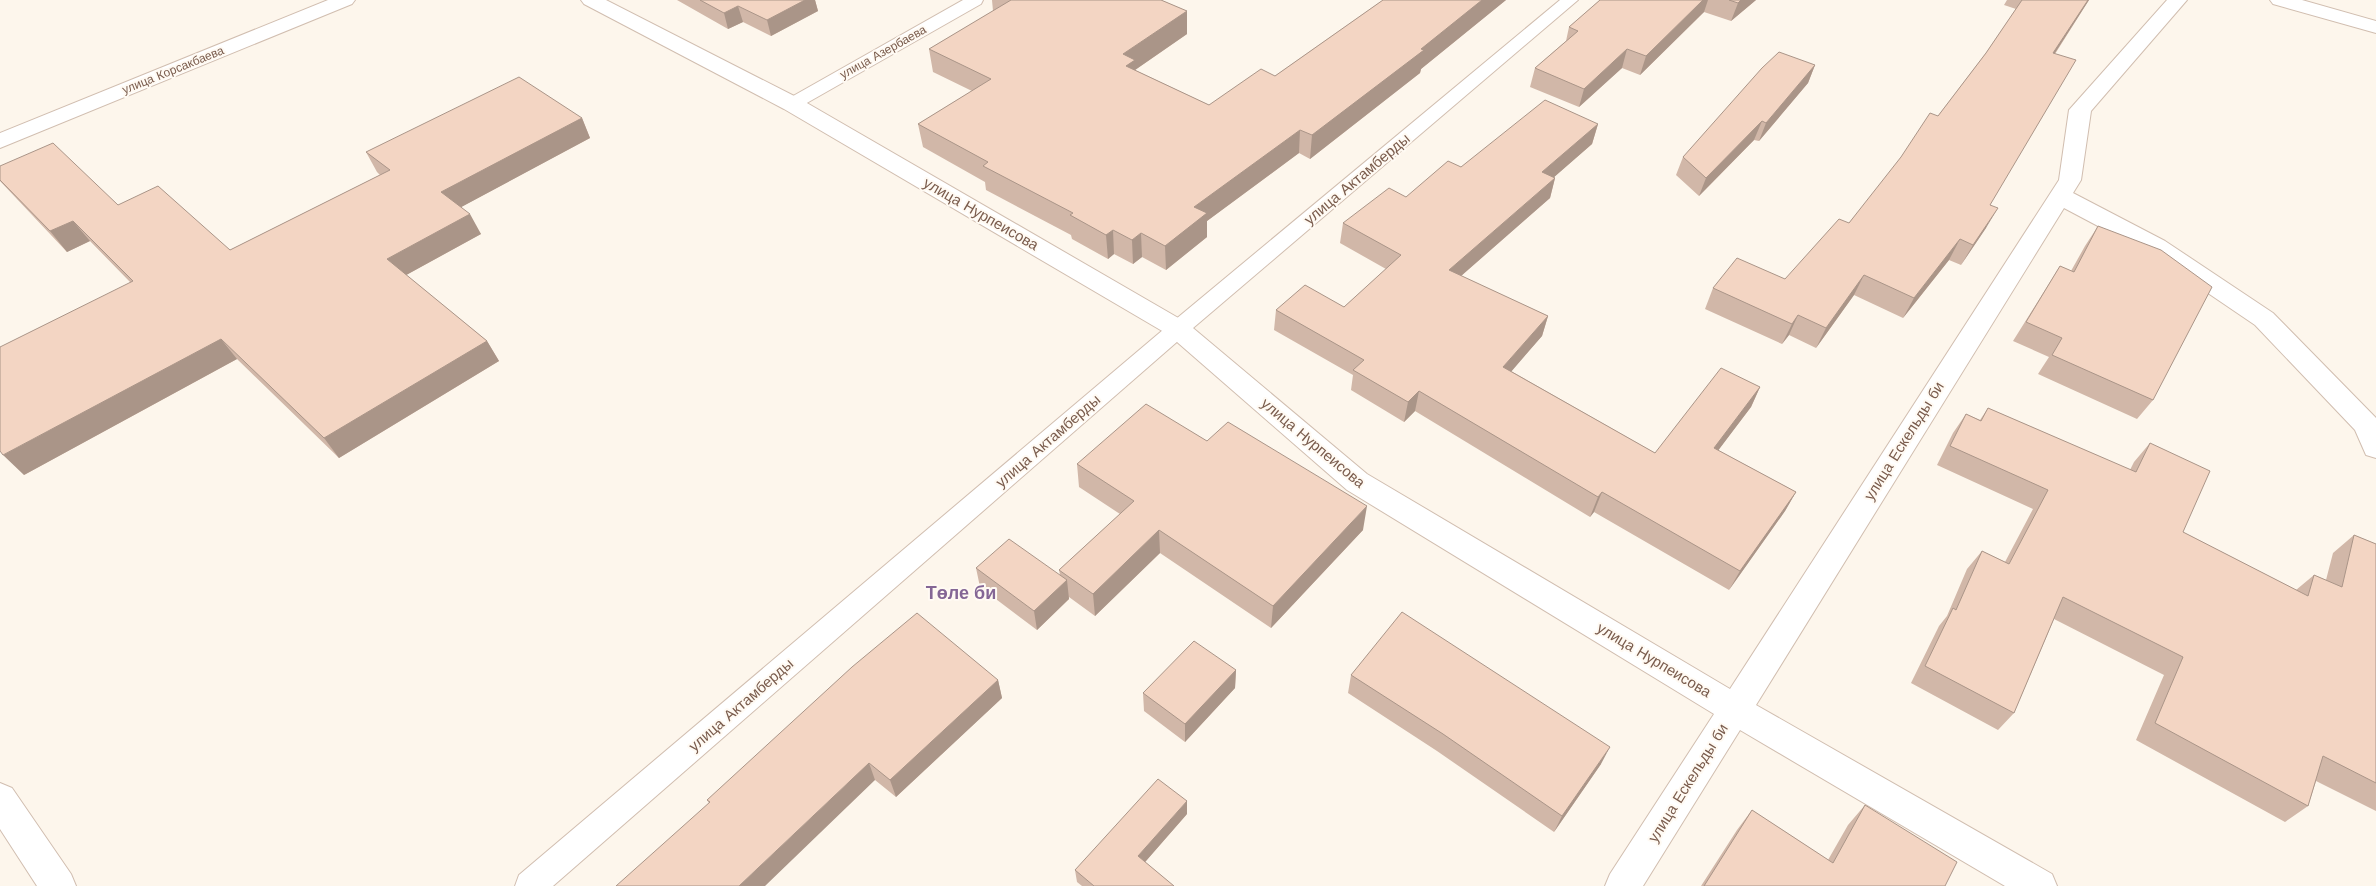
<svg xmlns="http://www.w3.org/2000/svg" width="2376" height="886" font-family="'Work Sans',sans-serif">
<rect width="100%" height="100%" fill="#fdf6ec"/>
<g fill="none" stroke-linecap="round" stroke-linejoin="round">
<!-- service casing -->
<g stroke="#d1beb0" stroke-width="2">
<path id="service" d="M963 0H983L981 4 798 108H786L783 104 786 100Z
M1560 0H1578L1186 334 553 886H515L519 875 1170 324Z"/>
</g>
<!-- minor casing -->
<g stroke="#d1beb0" stroke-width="2">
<path id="minor" d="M328 0H355L352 4 0 148V133Z
M581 0H606L800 99 1187 323 1367 474 1730 689 2059 180 2069 110 2167 0H2187L2091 111 2081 180 2073 193 2165 241 2273 313 2376 418V458L2366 455 2355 430 2255 325 2149 253 2064 208 1756 705 2052 874 2057 886H2005L1740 730 1643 886H1605L1610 874 1714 714 1347 490 1169 335 784 109 584 4Z
M2270 0H2302L2376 21V33L2273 4Z
M0 783 12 788 71 874 76 886H37L0 829Z"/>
</g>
<!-- service -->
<use href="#service" fill="#fff" fill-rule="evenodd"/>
<!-- minor -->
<use href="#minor" fill="#fff" fill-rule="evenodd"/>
</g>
<!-- wall -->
<path fill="#d1b7a8" d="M677 0H815L818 11 771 36 743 22 728 29Z
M992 0H1161L1187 11V34L1135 70 1209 105 1275 76 1383 0H1506L1421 69 1420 73 1310 159 1299 153 1207 221V237L1166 270 1142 257 1133 264 1114 254 1108 259 1072 239 1071 235 986 190 985 182 923 147 918 124 972 91 933 72 929 49 993 11Z
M1600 0H1756L1731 21 1704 12 1640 75 1622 68 1579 107 1530 87 1535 68 1566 41 1569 27Z
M2007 0H2089L2055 54 1990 205 1986 228 1961 265 1949 260 1903 318 1854 295 1816 348 1789 335 1782 344 1705 309 1713 288 1785 279 1849 223 1938 116 1986 53 2016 9 2004 5Z
M1815 65 1808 83 1759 141 1754 140 1699 196 1676 175 1683 157Z
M582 118 590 138 461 207 481 234 406 275 487 341 499 361 339 458 237 359 24 475 130 282 90 241 67 252 0 181V166L118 205 230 250 380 175 377 172 366 152Z
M1598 124 1592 144 1554 177 1555 178 1550 198 1461 276 1548 316 1542 336 1511 371 1655 453 1760 387 1751 407 1718 450 1796 492 1785 511 1729 590 1594 512 1590 517 1415 411 1404 422 1351 390 1353 375 1274 330 1276 310 1344 307 1386 269 1340 243 1343 223 1406 197 1461 167Z
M2098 226 2153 400 2137 419 2038 374 2049 357 2013 341 2060 266 2071 271 2085 246Z
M1988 408 2130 470 2134 462 2150 443 2183 532 2296 590 2314 575 2326 580 2333 553 2354 535 2376 544V811L2316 781 2308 806 2285 822 2136 740 2164 675 2054 619 2014 713 1998 730 1911 683 1939 626 1947 616 1967 569 1982 551 2005 562 2033 509 1937 465 1953 433 1966 414 1980 420Z
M1207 441 1363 530 1271 628 1160 553 1095 616 1069 597V599L1037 630 980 587 976 568 1060 575 1059 570 1120 514 1079 487 1077 464Z
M1236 670 1235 688 1185 742 1144 711 1143 693Z
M1351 675 1601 764 1554 832 1437 751 1348 693Z
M998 680 1002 698 896 797 875 780 709 803 707 800Z
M1865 805 1945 886H1701L1737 830 1752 810 1828 860 1848 825Z
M1187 814 1145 862 1174 886H1082L1077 882 1075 870Z"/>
<!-- shaded-wall -->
<path fill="#aa9588" d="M805 0H815L818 11 771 36 767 20Z
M1482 0H1506L1421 69 1420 73 1310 159 1312 135Z
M1703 0H1708L1704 12 1640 75 1646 56Z
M1741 0H1756L1731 21 1738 3Z
M2088 0H2089L2042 73 2053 53Z
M738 6 743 22 728 29 724 13Z
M1187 11V34L1135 70 1127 89 1123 54Z
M1627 49 1622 68 1579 107 1584 89Z
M1815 65 1808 83 1759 141 1766 123Z
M582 118 590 138 452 212 441 192Z
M1762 121 1754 140 1699 196 1706 178Z
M1598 124 1592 144 1537 192 1542 172Z
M1300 130 1299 153 1207 221V237L1166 270 1165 246 1194 207Z
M1555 178 1550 198 1445 290 1449 270Z
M1998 208 1986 228 1961 265 1973 245Z
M470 214 481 234 399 279 387 259Z
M73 221 90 241 67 252 50 231Z
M1113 230 1114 254 1108 259 1106 235Z
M1141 233 1142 257 1133 264 1132 240Z
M1960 239 1949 260 1903 318 1914 298Z
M1864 275 1854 295 1816 348 1826 328Z
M1798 315 1789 335 1782 344 1792 324Z
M1548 316 1542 336 1498 387 1503 367Z
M221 339 237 359 24 475 3 455Z
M487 341 499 361 339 458 324 438Z
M1760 387 1751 407 1705 468 1714 448Z
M1419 391 1415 411 1404 422 1408 402Z
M1602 492 1594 512 1590 517 1598 497Z
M1796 492 1785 511 1729 590 1740 571Z
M1367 506 1363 530 1271 628 1273 606Z
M1159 530 1160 553 1095 616 1093 594Z
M1067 580 1069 599 1037 630 1034 611Z
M1236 670 1235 688 1185 742V724Z
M998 680 1002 698 896 797 890 780Z
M1610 747 1601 764 1554 832 1562 816Z
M869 763 875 780 765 886H739Z
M1187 801V814L1139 869 1138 856Z"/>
<!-- building -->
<path fill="#f3d5c3" stroke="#aa9588" d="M700 0H805L767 20 738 6 724 13Z
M1011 0H1161L1187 11 1123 54 1135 60 1126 66 1209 105 1261 69 1275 76 1383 0H1482L1421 49 1424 50 1312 135 1300 130 1194 207 1207 213 1165 246 1141 233 1132 240 1113 230 1106 235 1070 215 1073 213 983 166 988 162 918 124 991 79 929 49Z
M1600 0H1703L1646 56 1627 49 1584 89 1535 68 1578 31 1569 27Z
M1729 0H1741L1738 3Z
M2022 0H2088L2053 53 2076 60 1990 205 1998 208 1973 245 1960 239 1914 298 1864 275 1826 328 1798 315 1792 324 1713 288 1737 258 1785 279 1839 219 1849 223 1901 157 1930 113 1938 116 1986 53Z
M1779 52 1815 65 1766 123 1762 121 1706 178 1683 157 1762 68Z
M519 77 582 118 441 192 470 214 387 259 487 341 324 438 221 339 3 455 0 451V347L133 281 73 221 50 231 0 180V166L53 143 118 205 158 186 230 250 390 170 366 152Z
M1545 100 1598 124 1542 172 1555 178 1449 270 1548 316 1503 367 1655 453 1721 368 1760 387 1714 448 1796 492 1740 571 1602 492 1598 497 1419 391 1408 402 1353 370 1364 360 1276 310 1305 285 1344 307 1401 255 1343 223 1389 188 1406 197 1448 161 1461 167Z
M2098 226 2161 250 2212 287 2153 400 2052 355 2062 338 2026 322 2060 266 2074 272Z
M1146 404 1207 441 1228 422 1367 506 1273 606 1159 530 1093 594 1059 570 1134 501 1077 464Z
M1988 408 2136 472 2150 443 2210 471 2183 532 2308 596 2314 575 2342 587 2354 535 2376 544V783L2323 756 2308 806 2155 723 2183 657 2063 597 2014 713 1925 666 1953 608 1956 610 1982 551 2009 564 2048 490 1950 446 1966 414 1981 421Z
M1009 539 1067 580 1034 611 976 568Z
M1402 612 1610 747 1562 816 1443 734 1351 675Z
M917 613 998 680 890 780 869 763 739 886H616L710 802 707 800 852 667Z
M1194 641 1236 670 1185 724 1143 693Z
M1158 779 1187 801 1138 856 1174 886H1094L1075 870Z
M1865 805 1957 862 1945 886H1704L1752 810 1833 863Z"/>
<g text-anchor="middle" stroke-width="4" stroke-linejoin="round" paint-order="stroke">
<!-- far-street labels -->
<g font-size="12" fill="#7a5c4d" stroke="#fffaf3">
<text transform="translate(883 52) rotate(-29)" y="4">улица Азербаева</text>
<text transform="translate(173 70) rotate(-22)" y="4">улица Корсакбаева</text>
</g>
<!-- street labels -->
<g font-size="15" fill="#7a5c4d" stroke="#fffaf3">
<text transform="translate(1357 179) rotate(-40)" y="5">улица Актамберды</text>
<text transform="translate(981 214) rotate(30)" y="5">улица Нурпеисова</text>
<text transform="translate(1048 441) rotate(-41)" y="5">улица Актамберды</text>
<text transform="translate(1904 441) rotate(-58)" y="5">улица Ескельды би</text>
<text transform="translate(1313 443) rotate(40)" y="5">улица Нурпеисова</text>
<text transform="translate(1654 660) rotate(31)" y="5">улица Нурпеисова</text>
<text transform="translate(741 705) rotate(-41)" y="5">улица Актамберды</text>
<text transform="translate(1688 783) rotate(-58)" y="5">улица Ескельды би</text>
</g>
<!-- quarter labels -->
<g font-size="18" font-weight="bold" fill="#846695" stroke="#fffaf3">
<text x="961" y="599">Төле би</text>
</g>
</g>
</svg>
